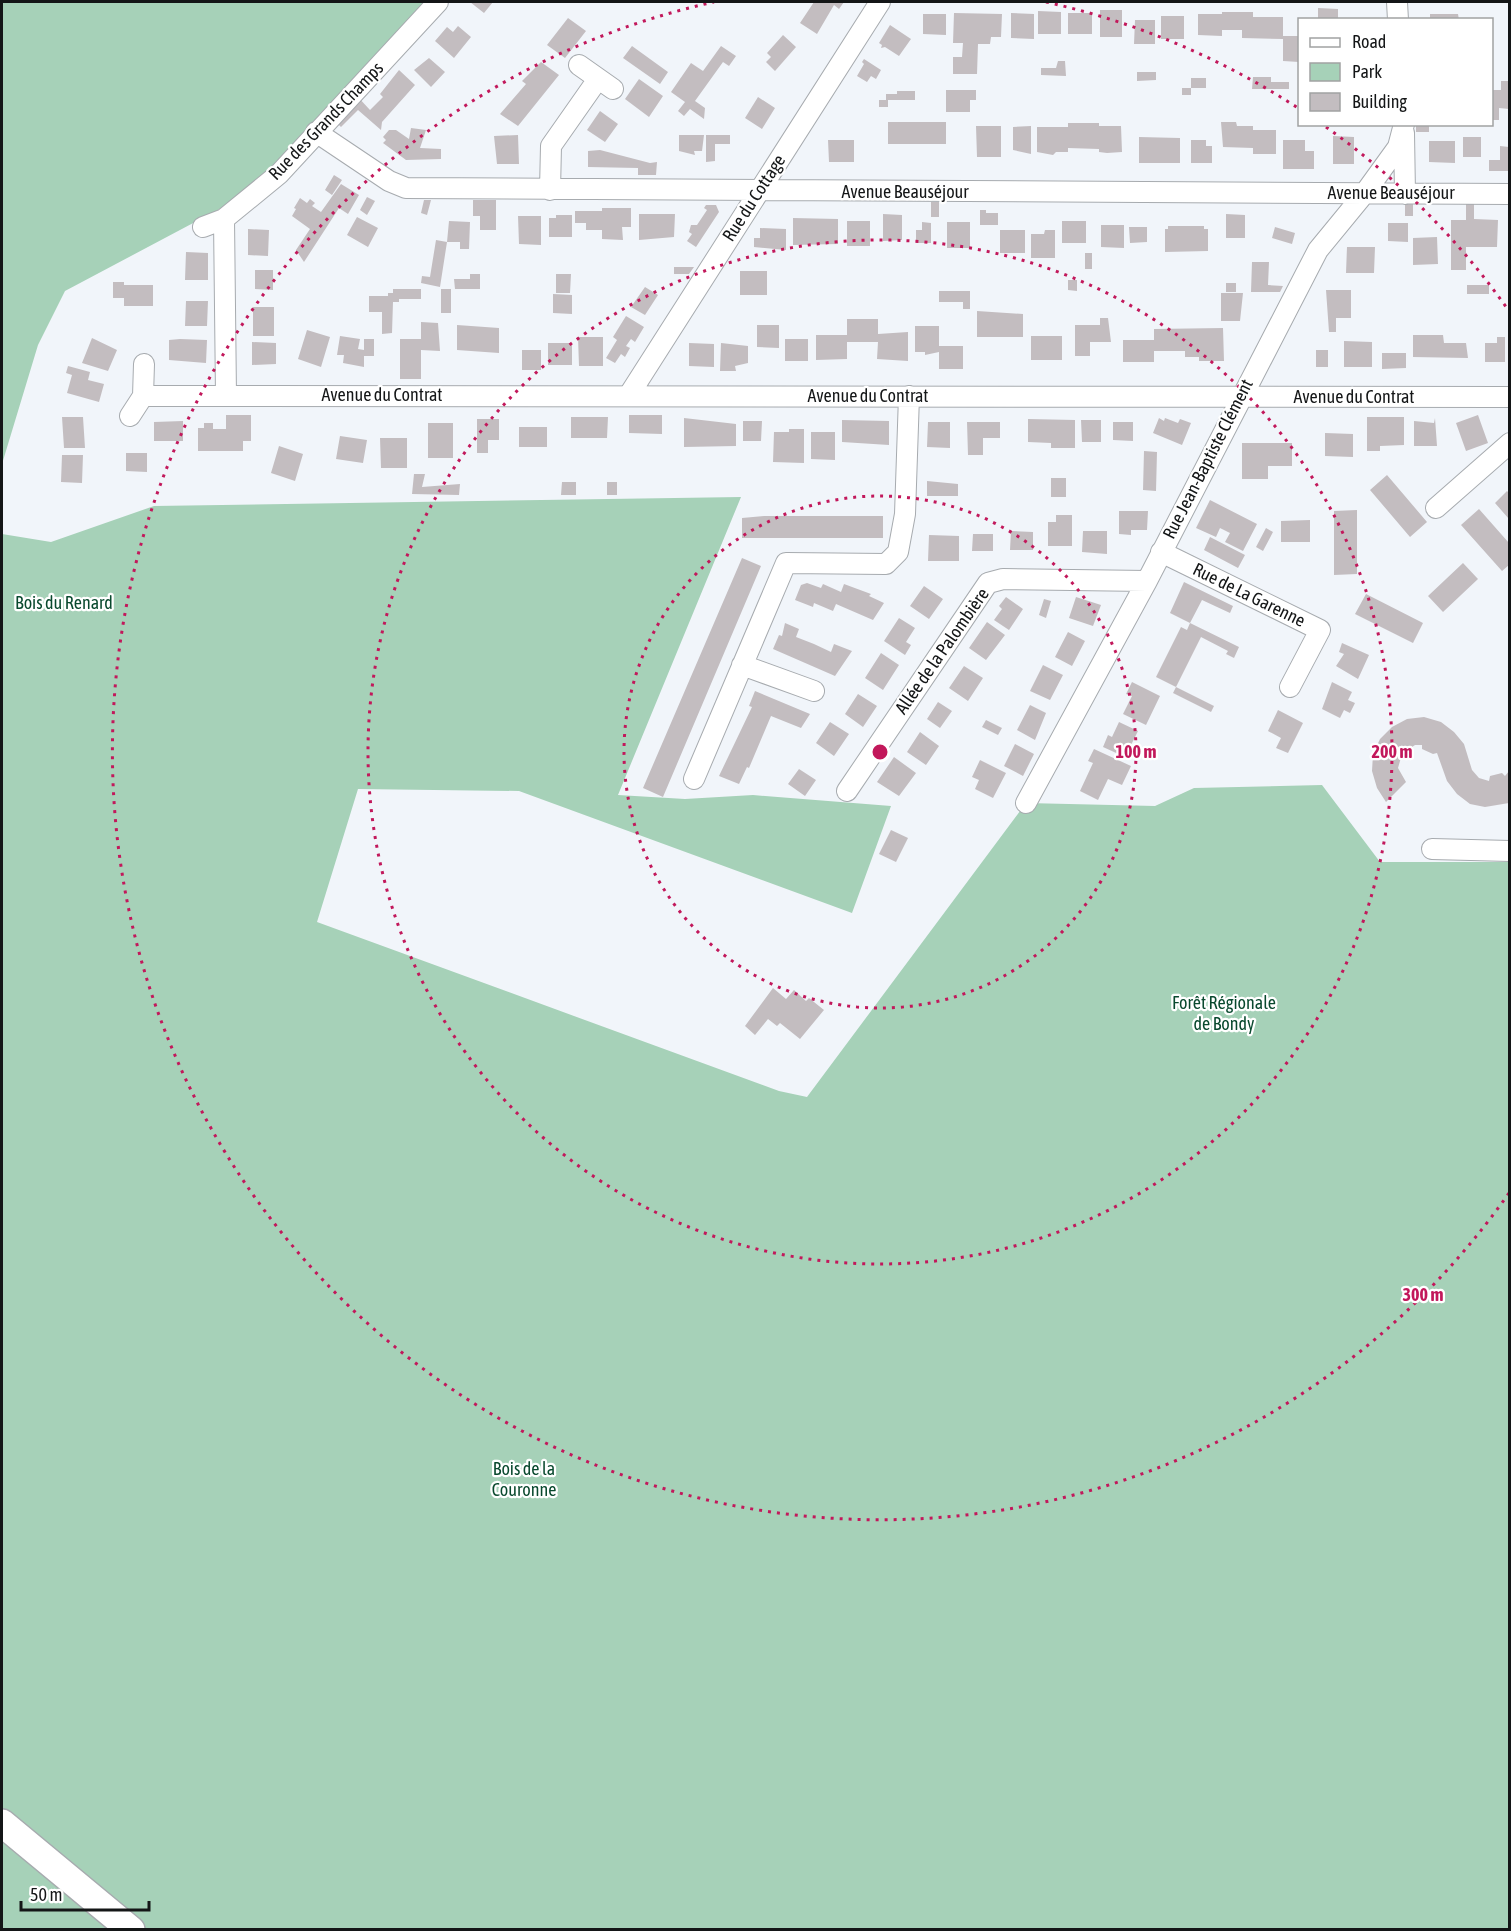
<svg xmlns="http://www.w3.org/2000/svg" width="1511" height="1931" font-family="'Asap Condensed',sans-serif">
<rect width="100%" height="100%" fill="#f1f5fa"/>
<!-- green -->
<path fill="#a6d1b8" d="M2 2H430L280 161 229 204 65 291 38 345 2 464Z
M741 497 618 795 685 799 753 795 891 806 852 913 519 791 358 789 317 922 779 1091 807 1097 1026 803 1155 806 1194 788 1322 785 1380 862H1509V1929H2V534L51 542 154 506Z"/>
<!-- building -->
<path fill="#c3bdc0" d="M470 2H493L484 13Z
M814 2H844L839 9 834 5 817 34 800 23Z
M1318 8 1338 9V20H1318Z
M1100 10H1122V37H1100Z
M1038 11 1061 12V34H1038Z
M1222 12H1253V17H1283V36H1299V62L1283 61V39L1242 38V30H1222V36L1198 35V14H1222Z
M954 13 1002 14 1001 37H991L990 44H978L977 74H953V57H962L963 43H953Z
M1011 13 1034 14V39L1011 38Z
M1068 13H1092V34H1068Z
M923 14H946V35L923 34Z
M1430 14H1458L1459 20H1430Z
M1161 16H1184V39H1161Z
M568 18 586 31 565 58 547 45Z
M1135 20H1155V44H1134Z
M890 25 911 39 899 56 885 47 881 48 882 45 879 43Z
M458 26 471 37 454 58 435 41 447 27 453 32Z
M783 35 796 47 775 71 766 62 771 57 767 53Z
M632 46 668 72 660 84 623 58Z
M721 46 736 56 729 66 723 62 695 101 705 108 704 119 690 109 684 116 678 111 685 102 671 92 691 63 703 71Z
M429 58 445 72 431 87 414 70Z
M864 59 881 70 876 79 871 76 867 82 857 76 864 64 862 62Z
M1058 61H1065L1066 76 1041 75V68H1056Z
M541 62 559 75 518 126 500 114 526 84 522 81Z
M399 70 415 85 382 122 381 130 358 110 341 127 334 120 357 96 370 110 383 97 380 94Z
M1137 72H1156V80L1137 81Z
M1253 77H1271V82H1289V89H1252Z
M1191 78H1206V88H1191V95H1182V88H1191Z
M639 79 663 96 649 117 625 99Z
M1501 81H1509V109L1499 108V120H1492V90H1501Z
M946 90H976V100H970V112H946Z
M897 91H915V100H888V107H879V100H886V94H897Z
M758 97 775 108 762 129 745 118Z
M600 111 618 124 605 142 587 130Z
M888 122H946V144H888Z
M1221 122H1236L1237 126H1253V130H1276V154H1253V148L1223 147Z
M1068 123H1099V126H1121L1122 152 1107 153 1099 152V149L1068 148V152H1056L1053 155 1037 152V127H1068Z
M1416 124H1429V132H1416Z
M976 126H1001V157H977Z
M1031 126V154L1013 150V127Z
M411 128 426 130 420 148 441 149V159L406 160 383 143 386 140 383 137 389 130H396L409 139Z
M518 135 519 164H497L494 136Z
M679 135H704L702 151H694L695 155 679 151Z
M706 135H730V144H715V161L706 162Z
M1333 136 1354 137V164H1333Z
M1139 137 1180 138V163H1139Z
M1463 137H1481V157H1463Z
M828 140H854V162H829Z
M1191 140H1206V146H1212V163H1191Z
M1283 140H1305V151H1314V169H1283Z
M1429 141H1455V163L1429 162Z
M1500 146 1509 147V171H1489V160H1500Z
M600 150 650 163 657 162 656 175H638V168L588 167V151Z
M334 175 342 180 332 195 325 190Z
M341 184 359 195 348 214 339 208 304 262 296 250 310 229 292 216 296 209 294 208 300 198 307 203 310 199 315 203 312 206 321 212Z
M367 197 375 201 367 215 360 210Z
M424 200H431L427 215 421 213Z
M473 200H496V230H480V216H473Z
M931 202H939V217H931Z
M1405 204H1413V216H1405Z
M1466 204H1474V219L1498 220 1497 247H1466V270H1451V220H1466Z
M706 205H716L719 212 696 247 687 241 692 234 689 232 691 225H697L707 210 704 208Z
M602 208H631V227H622L623 240 602 239V230H586V223H575V211H602Z
M980 210H986V213H998V225H980Z
M639 214H675L674 237 639 240Z
M883 214 902 215V240L883 241Z
M1226 214 1245 215V238H1226Z
M556 215H572V237H549V218H556Z
M518 216H541V245L519 244Z
M357 217 378 228 368 247 347 235Z
M793 218 838 219V244L793 245Z
M449 221 470 222 469 249H460V242H447Z
M847 221H870V246H847Z
M1062 221H1086V243H1062Z
M922 222 931 223V243H916V230H922Z
M947 222H970V248H947Z
M1388 223H1408V242L1388 241Z
M1101 225H1124V248L1101 247Z
M1168 226H1204V229H1208V251L1165 252V229H1168Z
M1129 227H1147V242L1130 243Z
M1275 227 1295 233 1292 244 1272 238Z
M760 228 786 229V250L754 247V238H760Z
M248 229 269 230 268 256 248 255Z
M1000 230H1025V253H1000Z
M1045 230H1055V258H1031V234H1044Z
M1437 237 1438 264 1413 265V238Z
M436 240 447 242 440 287 421 283 422 276 430 277Z
M1347 247H1375L1374 273H1346Z
M186 252 208 253V280H185Z
M1085 253H1092V269H1085Z
M1252 262H1269L1268 285 1283 286 1280 292H1251Z
M674 267H694L689 274H674Z
M255 270H273V290L255 289Z
M740 271H767V295H740Z
M470 274H480V289H455L454 279H470Z
M556 274H571L570 293H556Z
M1068 280H1077V291L1068 290Z
M113 282H124V285H153V306H124V298H113Z
M1226 283H1236V292H1226Z
M1467 285H1489V294H1467Z
M645 287 658 295 645 315 631 307Z
M393 289H421V299H399V302H393L392 333 382 334V312H369V296H388V293H393Z
M441 289H451V313H441Z
M1326 290H1351V318H1336V332H1329Z
M939 291H970V309H963V302H939Z
M1221 293H1243L1240 321H1221Z
M553 294 572 295V314L553 313Z
M186 301H208L207 326H185Z
M253 307H274V336H253Z
M977 311 1023 314V337H977Z
M626 316 644 327 635 342 631 339 626 346 630 348 625 357 621 354 615 363 606 358 617 340 613 337Z
M1100 318H1108L1111 342H1090V356H1075V325H1100Z
M847 319H878V334L908 332V361L877 359 878 342H847V359L816 360V335H847Z
M421 322 438 323 440 351 421 350V379H400V339H421Z
M457 325 499 328V353L457 350Z
M757 325H779V348L757 347Z
M915 326H939V346H963V369H939V352L925 355V352H915Z
M1223 328 1224 361H1199V357H1185V351H1154V362H1123V340H1154V329Z
M307 330 330 337 321 367 298 359Z
M1413 335H1443L1444 343H1466L1468 358 1413 357Z
M340 336 360 339 358 349 364 350V339H374V356H364V367L343 363 344 355H337Z
M1031 336H1062V360H1031Z
M578 337H603V366H579Z
M1497 337H1505V362H1485V343H1497Z
M92 338 117 350 108 371 82 363Z
M180 339 207 340 206 363 169 360V340Z
M785 339H808V361H785Z
M1344 341 1372 342V367H1344Z
M252 342 276 343V364L252 365Z
M548 343H572V365H548Z
M689 343 714 344V367L689 366Z
M721 343 748 346V363L735 366 736 371H720Z
M522 350H541V370H522Z
M1316 350H1328V367H1316Z
M1382 353H1406V368L1382 369Z
M68 366 90 372 88 380 104 384 99 402 67 393 72 375 66 373Z
M226 415H251V441H243V451H198V428H204V423H213V429H226Z
M629 415H662V434L629 433Z
M1478 415 1488 443 1466 451 1456 423Z
M62 417H83L85 448H64Z
M571 417H608L607 438H571Z
M1367 417H1404V445L1380 446V451H1367Z
M684 418 736 424V446L684 447Z
M1159 418 1164 421 1165 418 1178 423 1180 419 1191 423 1182 445 1153 433Z
M1435 418 1437 446H1414V421L1434 423Z
M477 419H499V440H488V453H477Z
M1028 419 1075 420V448H1051V443L1028 442Z
M842 420 889 421V445L842 442Z
M1081 420H1101V442H1082Z
M183 421V441H154V422Z
M743 421H762L761 441H743Z
M928 422H950V448L927 447Z
M967 422H1000V438H983V455H968Z
M1113 422H1133V441L1113 440Z
M428 423H453V458H428Z
M519 427H547V447H519Z
M789 429H804V463L773 462 774 432H789Z
M811 432H835V460L811 459Z
M1325 433 1353 434V457L1325 456Z
M340 436 367 440 363 463 336 459Z
M380 438H407V468H381Z
M1242 443H1292V466H1268V479H1242Z
M279 446 303 454 295 481 271 473Z
M1144 451 1157 452 1156 491 1143 490Z
M126 453H147V472L126 471Z
M62 455H83L82 483 61 482Z
M414 474H425L422 487 460 484 459 495 412 494Z
M1387 475 1427 522 1410 537 1370 490Z
M1051 478H1066V497H1051Z
M927 481 958 484V496H927Z
M562 482H576V495H561Z
M607 482H617V495H607Z
M1507 491 1509 493V519L1495 503Z
M1210 500 1257 524 1243 551 1225 542 1230 533 1220 528 1216 537 1196 528Z
M1479 509 1509 543V565L1502 571 1461 525Z
M1357 510V574L1334 575V511Z
M1119 511H1148L1147 530H1131V535L1119 534Z
M1056 515H1072V546H1048V522H1056Z
M764 516H883V538H742V518Z
M1310 520V542H1281V521Z
M1266 528 1273 532 1263 551 1256 547Z
M1011 531 1033 532V550H1010Z
M1083 531H1107V554L1082 552Z
M973 534H993V551H972Z
M929 535 959 536V561H928Z
M1210 537 1245 555 1238 568 1204 550Z
M742 558 761 566 663 797 643 788Z
M1463 563 1478 579 1443 612 1428 596Z
M1184 582 1233 606 1230 613 1202 600 1190 623 1170 613Z
M807 583 821 588 823 584 841 592 844 584 871 594 869 596 884 603 873 620 836 604 833 611 814 603 813 607 795 600 801 585Z
M924 586 943 599 929 619 910 606Z
M1366 594 1423 623 1413 643 1355 614Z
M1006 597 1023 609 1009 630 994 620 1002 609 999 606Z
M1076 597 1101 605 1093 626 1069 618Z
M1044 599 1051 601 1046 618 1039 615Z
M899 618 915 628 906 642 911 645 905 655 884 641Z
M987 622 1005 635 986 660 969 648Z
M785 623 799 629 796 637 814 644 831 652 834 644 852 651 835 676 773 649 779 635 782 636Z
M1190 623 1239 647 1234 658 1226 654 1228 651 1201 637 1176 687 1156 677 1181 627 1187 630Z
M1068 632 1085 641 1072 666 1055 657Z
M1342 643 1369 655 1358 679 1336 666 1344 654 1339 652Z
M881 653 899 665 883 690 865 678Z
M1043 665 1063 675 1050 700 1030 691Z
M964 666 983 678 968 701 949 688Z
M1132 682 1160 696 1146 725 1123 714 1132 696 1126 694Z
M1332 682 1352 692 1348 700 1355 703 1350 713 1344 710 1340 718 1322 709Z
M1176 687 1214 706 1211 712 1173 693Z
M755 691 810 714 801 728 771 716 749 768 747 767 739 784 719 776 752 707 749 706Z
M858 694 877 706 863 727 845 714Z
M938 702 952 711 940 728 927 719Z
M1030 705 1046 713 1035 740 1017 730Z
M1278 710 1303 723 1288 753 1276 748 1281 738 1268 731Z
M1424 717 1441 722 1454 732 1464 744 1472 770 1479 778 1489 781 1490 776 1502 773 1505 776 1509 771V803L1485 807 1470 804 1457 794 1447 781 1437 753 1433 754 1422 749V745H1415L1402 754 1398 768 1406 782 1386 802 1377 788 1372 771 1373 754 1380 739 1392 727 1407 719Z
M986 720 1002 728 998 735 982 727Z
M830 722 849 734 834 756 816 743Z
M1119 722 1138 731 1125 757 1103 747 1108 735 1112 737Z
M920 732 939 746 926 765 907 752Z
M1015 744 1034 754 1023 776 1004 766Z
M1094 749 1131 766 1122 785 1108 779 1098 800 1080 791 1093 763 1088 761Z
M894 757 916 773 899 796 877 782Z
M980 760 1006 773 993 798 975 789 979 780 972 777Z
M799 769 816 780 805 796 788 784Z
M891 830 908 838 896 862 879 854Z
M773 988 786 999 794 990 806 1001 809 998 824 1010 800 1039 780 1023 777 1026 768 1019 755 1035 745 1026Z"/>
<g fill="none" stroke-linecap="round" stroke-linejoin="round">
<!-- street casing -->
<g stroke="#a7abaf" stroke-width="22">
<path id="street" d="M1397 2 1398 20
M579 65 613 89
M316 132 389 181 406 188 1510 194
M1404 133 1405 194
M550 190 551 146 598 79
M224 219 226 395
M203 227 224 219 279 174 438 2
M629 395 880 2
M143 396 1510 397
M130 416 143 396 144 364
M1436 508 1510 443
M1161 552 1320 630 1290 687
M742 665 814 691
M694 779 786 563 886 564 898 552 905 514 909 396
M847 791 988 583 1003 579 1147 581
M1026 803 1147 581 1318 250 1364 194 1398 147 1404 124
M1432 849 1510 851"/>
</g>
<!-- secondary casing -->
<g stroke="#a7abaf" stroke-width="30">
<path id="secondary" d="M2 1823 131 1930"/>
</g>
<!-- street -->
<use href="#street" stroke="#fff" stroke-width="20"/>
<!-- secondary -->
<use href="#secondary" stroke="#fff" stroke-width="27"/>
</g>
<!-- distance rings -->
<g fill="none" stroke="#c2185b" stroke-width="3" stroke-dasharray="3 6">
<circle cx="880" cy="752" r="256"/>
<circle cx="880" cy="752" r="512"/>
<path d="M1509 1193A768 768 0 1 1 714 2M1046 2A768 768 0 0 1 1298 108M1326 127A768 768 0 0 1 1509 311"/>
</g>
<g text-anchor="middle" stroke-width="4.5" stroke-linejoin="round" paint-order="stroke">
<!-- street labels -->
<g font-size="18" fill="#141617" stroke="#fff">
<text transform="translate(326 121) rotate(-46)" y="6">Rue des Grands Champs</text>
<text x="905" y="198">Avenue Beauséjour</text>
<text x="1391" y="199">Avenue Beauséjour</text>
<text transform="translate(754 198) rotate(-57)" y="6">Rue du Cottage</text>
<text x="382" y="401">Avenue du Contrat</text>
<text x="868" y="402">Avenue du Contrat</text>
<text x="1354" y="403">Avenue du Contrat</text>
<text transform="translate(1208 459) rotate(-63)" y="6">Rue Jean-Baptiste Clément</text>
<text transform="translate(1249 595) rotate(26)" y="6">Rue de La Garenne</text>
<text transform="translate(942 651) rotate(-55)" y="6">Allée de la Palombière</text>
</g>
<!-- park labels -->
<g font-size="18" fill="#09492e" stroke="#fff">
<text x="64" y="609">Bois du Renard</text>
<text x="1224" y="1009">Forêt Régionale<tspan x="1224" dy="21">de Bondy</tspan></text>
<text x="524" y="1475">Bois de la<tspan x="524" dy="21">Couronne</tspan></text>
</g>
</g>
<circle cx="880" cy="752" r="9" fill="#c2185b" stroke="#fff" stroke-width="3"/>
<g font-size="18" text-anchor="middle" font-weight="bold" fill="#c2185b" stroke="#fff" stroke-width="4.5" stroke-linejoin="round" paint-order="stroke">
<text x="1136" y="758">100 m</text>
<text x="1392" y="758">200 m</text>
<text x="1423" y="1301">300 m</text>
</g>
<!-- border -->
<rect width="1511" height="1931" fill="none" stroke="#141617" stroke-width="6"/>
<!-- legend -->
<rect x="1298" y="18" width="195" height="108" fill="#ffffff" stroke="#a1a2a2" stroke-width="1.5"/>
<rect x="1310" y="38" width="30" height="9" fill="#ffffff" stroke="#a1a2a2" stroke-width="1.5"/>
<text x="1352" y="48" font-size="18" fill="#141617">Road</text>
<rect x="1310" y="63" width="30" height="18" fill="#a6d1b8" stroke="#a1a2a2" stroke-width="1.5"/>
<text x="1352" y="78" font-size="18" fill="#141617">Park</text>
<rect x="1310" y="93" width="30" height="18" fill="#c3bdc0" stroke="#a1a2a2" stroke-width="1.5"/>
<text x="1352" y="108" font-size="18" fill="#141617">Building</text>
<!-- scale -->
<path d="M21 1901v9h128v-9" fill="none" stroke="#141617" stroke-width="3"/>
<text x="30" y="1901" font-size="18" fill="#141617" stroke="#ffffff" stroke-width="4.5" paint-order="stroke">50 m</text>
</svg>
